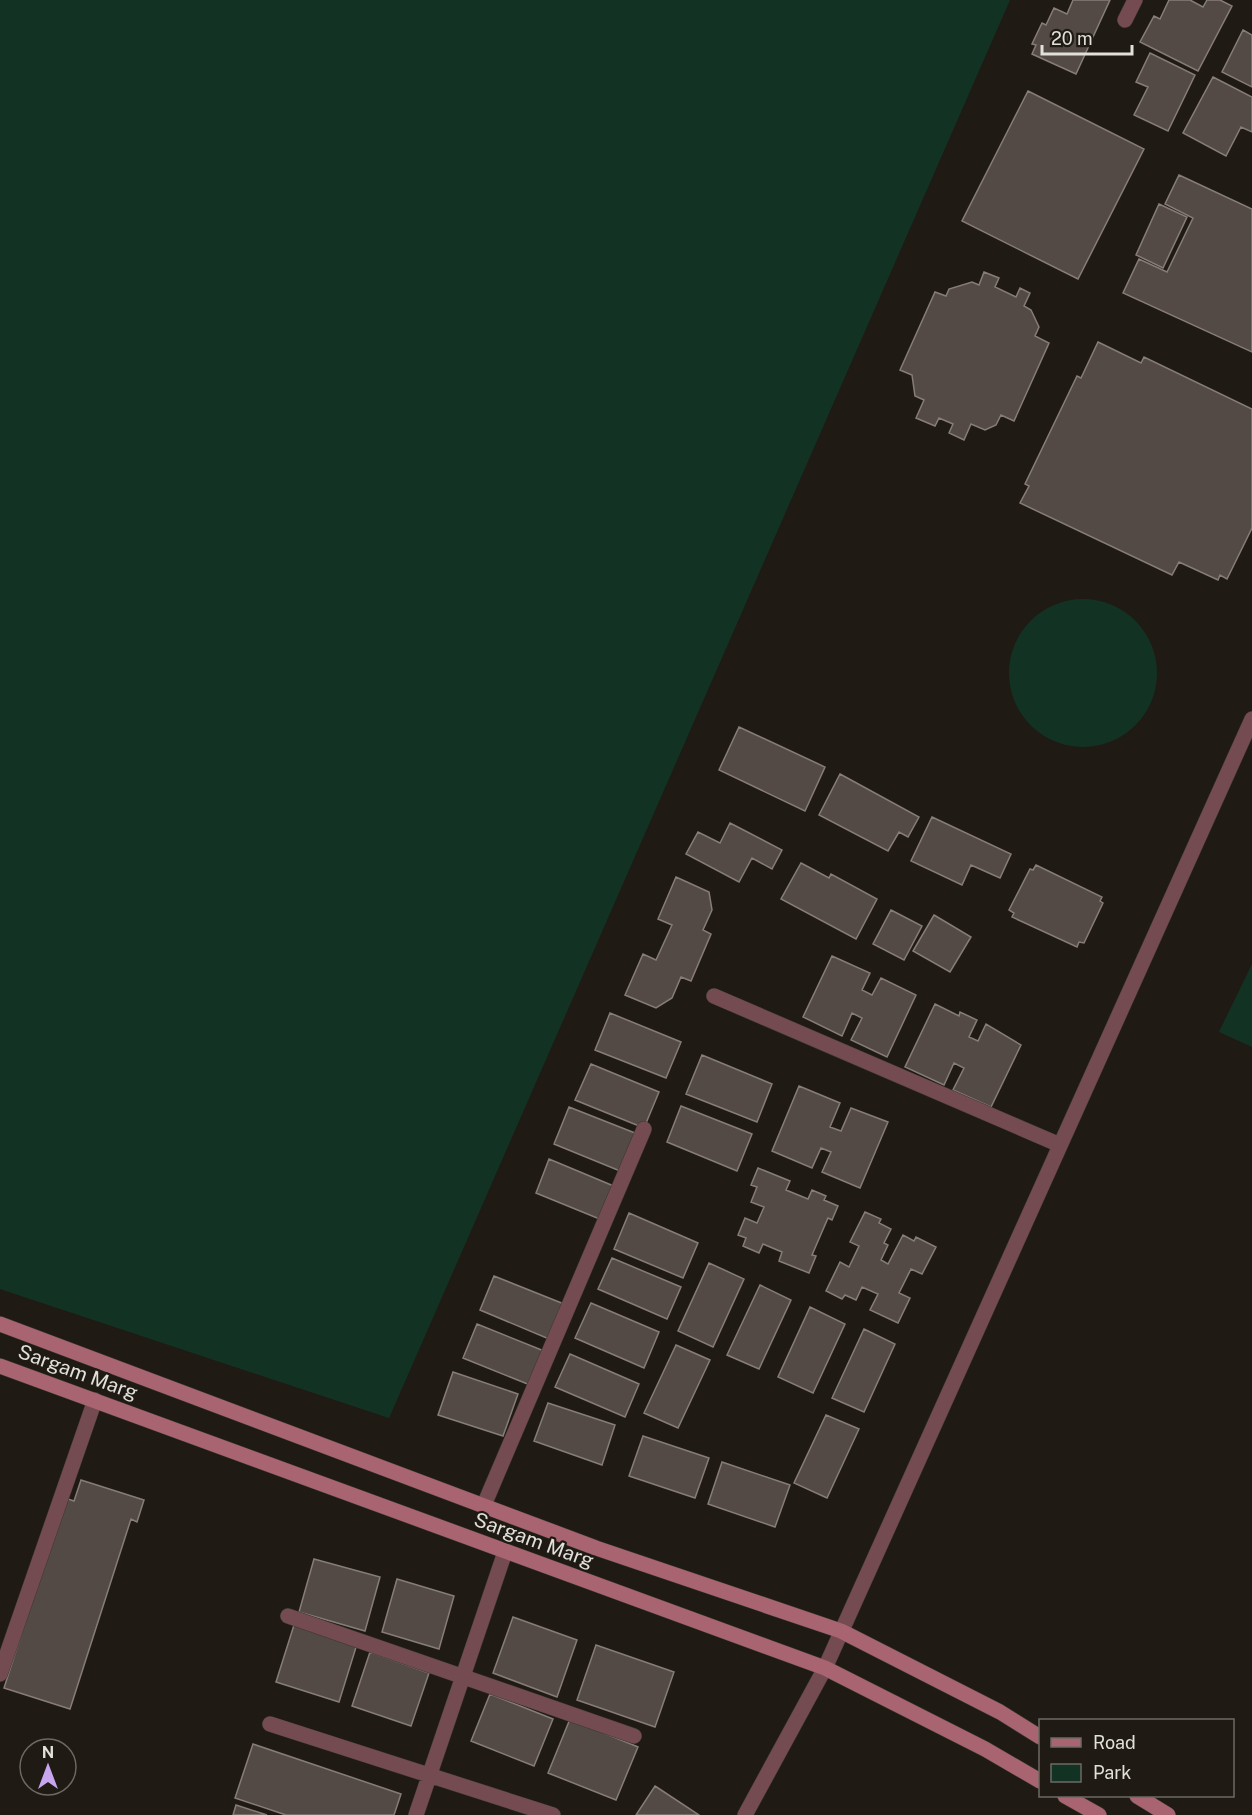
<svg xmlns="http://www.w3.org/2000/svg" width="1252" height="1815" font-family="'Public Sans',sans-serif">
<rect width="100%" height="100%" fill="#1f1b14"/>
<!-- green -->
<path fill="#123323" d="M0 0H1010L389 1418 0 1289Z
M1009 673a74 74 0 1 1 148 0a74 74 0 1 1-148 0Z
M1252 964V1047L1219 1032Z"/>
<!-- building -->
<path fill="#534a46" stroke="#877c79" stroke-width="1.5" d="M1073 0H1110L1076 74 1032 54 1036 45 1032 44 1042 23 1046 25 1054 8 1067 14Z
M1169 0H1190L1203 7 1207 0H1220L1232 6 1198 71 1140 42 1154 16 1160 19Z
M1243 30 1252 35V87L1222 72Z
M1150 53 1195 75 1168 131 1134 115 1148 87 1136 82Z
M1213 77 1252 97V132L1241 127 1226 156 1183 133Z
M1028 91 1144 149 1078 279 962 221Z
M1179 175 1252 209V352L1123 293 1139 259 1167 272 1193 218 1165 204Z
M1159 204 1187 217 1163 268 1136 255Z
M984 272 999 278 995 287 1016 297 1020 288 1030 293 1024 306 1031 310 1039 327 1035 336 1049 343 1014 421 1001 415 996 425 985 430 971 424 964 440 949 433 953 424 939 418 935 426 916 418 924 400 915 396 912 375 900 370 935 292 946 296 949 289 972 282 979 285Z
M1098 342 1141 363 1144 357 1252 409V528L1227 579 1220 575 1218 580 1179 562 1172 575 1020 503 1029 486 1025 484 1077 376 1081 378Z
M739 727 825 767 805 811 719 770Z
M840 774 919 817 908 837 899 832 888 851 819 815Z
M932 817 1011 854 1000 878 971 865 962 885 911 861Z
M730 823 782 850 772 869 752 858 739 882 686 854 698 832 720 843Z
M801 863 829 878 831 874 877 899 856 939 781 899Z
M1036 865 1102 897 1100 901 1103 903 1084 943 1079 942 1077 947 1012 917 1014 913 1009 910 1030 869 1033 870Z
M676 877 709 892 712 910 703 930 711 934 691 981 681 977 672 998 656 1008 625 995 643 954 656 960 672 925 658 919Z
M891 910 922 926 904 960 873 944Z
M934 915 971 937 950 972 913 951Z
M832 956 870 973 862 990 872 995 881 978 916 995 887 1057 851 1040 862 1018 852 1013 842 1036 803 1017Z
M935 1004 959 1016 960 1012 977 1020 969 1037 978 1041 986 1024 1021 1045 991 1107 953 1090 964 1068 954 1063 944 1085 905 1067Z
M610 1013 681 1042 666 1078 595 1050Z
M702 1055 772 1084 757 1122 686 1094Z
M591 1064 659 1092 644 1128 575 1100Z
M799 1086 840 1103 830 1127 841 1131 851 1108 888 1122 860 1188 822 1172 831 1152 821 1148 812 1168 772 1151Z
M681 1106 752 1134 737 1171 667 1142Z
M569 1107 640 1135 625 1173 554 1144Z
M549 1159 616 1187 602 1220 536 1193Z
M758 1168 790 1181 786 1190 808 1199 812 1190 826 1196 824 1200 838 1206 832 1220 828 1218 812 1255 816 1256 809 1273 779 1261 782 1252 763 1244 759 1253 743 1246 746 1238 738 1235 745 1218 757 1223 764 1207 751 1202 757 1187 751 1185Z
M865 1212 881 1219 879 1223 891 1229 884 1243 888 1245 881 1260 888 1264 903 1235 914 1241 916 1237 936 1247 922 1274 911 1269 899 1293 910 1298 898 1323 870 1310 878 1294 862 1287 856 1300 845 1295 842 1299 826 1291 840 1262 849 1267 859 1246 850 1242Z
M629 1213 698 1243 683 1278 614 1249Z
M612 1258 681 1287 667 1319 598 1289Z
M709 1263 744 1279 713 1347 678 1331Z
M494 1276 564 1304 549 1339 480 1310Z
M760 1285 791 1300 759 1369 727 1355Z
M591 1303 659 1332 644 1368 575 1338Z
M810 1307 845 1324 813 1393 778 1377Z
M477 1324 544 1351 530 1385 463 1358Z
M864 1329 895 1344 864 1412 832 1398Z
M676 1345 710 1360 678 1428 644 1413Z
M570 1354 639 1384 625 1417 555 1387Z
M453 1372 518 1394 503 1436 438 1415Z
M548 1403 615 1425 602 1465 534 1441Z
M826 1415 859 1429 827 1498 794 1483Z
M643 1436 709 1458 695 1498 629 1476Z
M722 1462 790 1485 775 1527 708 1504Z
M81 1480 144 1500 137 1522 131 1519 70 1709 4 1688 65 1498 74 1501Z
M314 1559 380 1577 365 1631 299 1612Z
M397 1579 454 1596 439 1649 382 1632Z
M513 1617 577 1640 557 1697 493 1673Z
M294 1625 357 1644 339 1702 276 1682Z
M596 1645 674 1672 655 1727 577 1700Z
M370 1652 429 1673 411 1726 352 1706Z
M490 1694 553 1719 534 1766 471 1741Z
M570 1719 638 1747 616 1800 548 1773Z
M253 1744 401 1794 394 1815H286L235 1798Z
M655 1786 699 1815H636Z
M236 1805 267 1815H233Z"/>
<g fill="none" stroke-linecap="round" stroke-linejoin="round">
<!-- street casing -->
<g stroke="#3a3730" stroke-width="16">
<path id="street" d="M1125 20 1135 0
M714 996 1060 1145
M484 1505 644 1129
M288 1616 634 1736
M0 1674 95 1400
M270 1724 553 1815
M416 1815 505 1552
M745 1815 825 1668 1252 719"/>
</g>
<!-- secondary casing -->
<g stroke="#3a3730" stroke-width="16">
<path id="secondary" d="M0 1324 596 1548 841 1631 1000 1712 1040 1737
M0 1366 825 1668 985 1749 1040 1781
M1065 1796 1099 1815
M1137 1796 1168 1815"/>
</g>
<!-- street -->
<use href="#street" stroke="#754b52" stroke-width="15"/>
<!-- secondary -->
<use href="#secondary" stroke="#a86571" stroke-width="15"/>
</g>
<g text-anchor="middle" stroke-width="4.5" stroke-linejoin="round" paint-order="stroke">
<!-- street labels -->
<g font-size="20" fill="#e2e0db" stroke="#1f1b14">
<text transform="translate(78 1372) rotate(20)" y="7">Sargam Marg</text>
<text transform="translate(534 1540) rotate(20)" y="7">Sargam Marg</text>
</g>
</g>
<!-- legend -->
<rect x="1039" y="1719" width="195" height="78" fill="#1f1b14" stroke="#6d6a64" stroke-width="1.5"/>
<rect x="1051" y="1738" width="30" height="9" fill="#a86571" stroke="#6d6a64" stroke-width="1.5"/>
<text x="1093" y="1749" font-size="18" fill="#e2e0db">Road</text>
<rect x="1051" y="1764" width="30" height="18" fill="#123323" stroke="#6d6a64" stroke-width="1.5"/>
<text x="1093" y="1779" font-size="18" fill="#e2e0db">Park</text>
<!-- north arrow -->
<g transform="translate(48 1767)"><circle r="28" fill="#1f1b14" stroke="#6d6a64" stroke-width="1.5"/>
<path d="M0-4.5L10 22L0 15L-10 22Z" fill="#c7a6ef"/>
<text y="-9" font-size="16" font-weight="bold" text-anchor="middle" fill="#e2e0db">N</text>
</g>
<!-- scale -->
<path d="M1042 45v9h90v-9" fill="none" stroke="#e2e0db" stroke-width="3"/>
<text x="1051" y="45" font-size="18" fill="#e2e0db" stroke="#1f1b14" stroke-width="4.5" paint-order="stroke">20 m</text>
</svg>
